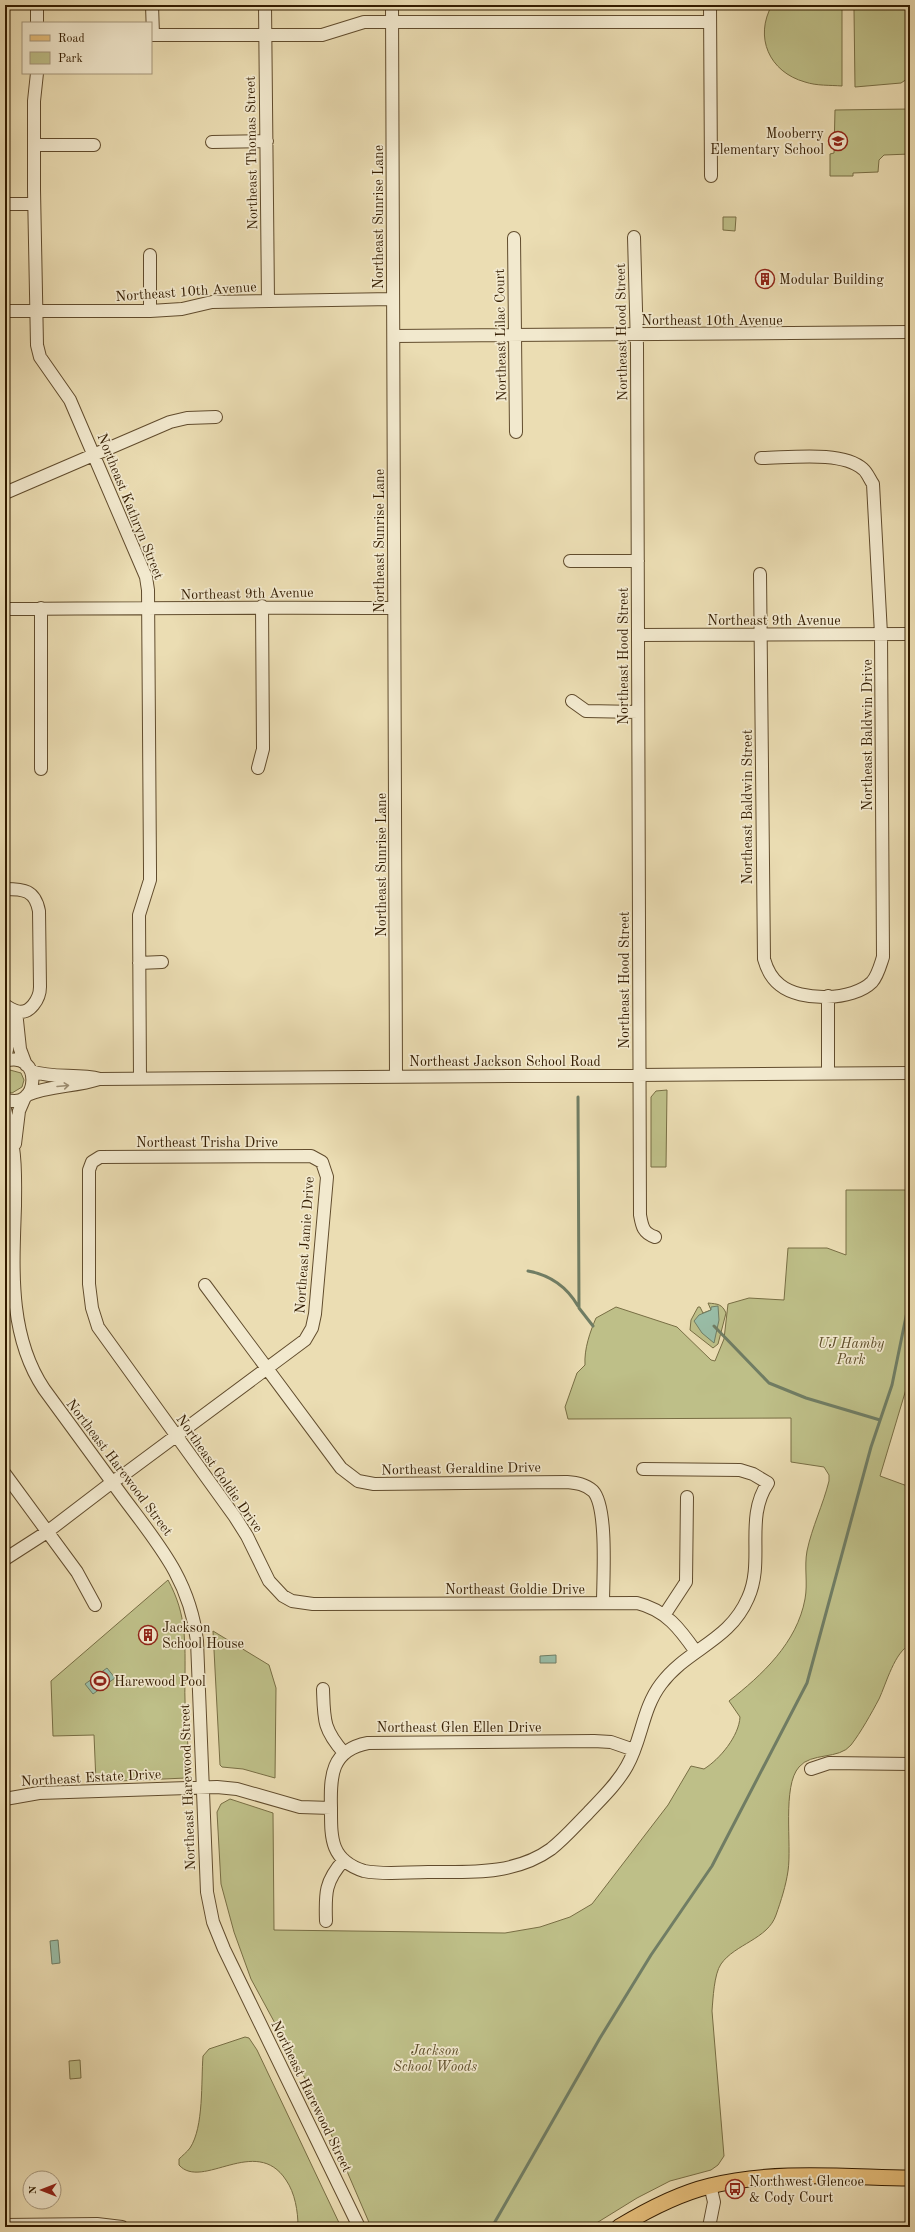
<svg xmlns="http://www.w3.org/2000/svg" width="915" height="2232" font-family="'Old Standard TT',serif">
<rect width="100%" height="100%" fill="#ebddb3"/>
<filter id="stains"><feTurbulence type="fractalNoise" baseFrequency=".005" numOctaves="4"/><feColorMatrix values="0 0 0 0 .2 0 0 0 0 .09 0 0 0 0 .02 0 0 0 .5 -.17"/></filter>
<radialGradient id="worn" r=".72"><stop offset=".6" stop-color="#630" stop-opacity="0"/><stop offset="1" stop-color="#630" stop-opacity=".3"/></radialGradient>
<!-- green -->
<path fill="#bebf88" stroke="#786e44" d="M772 5H838L842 9V86C830 85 817 86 805 82 769 72 754 37 772 5Z
M859 5H910V77L901 83 855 87 854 10Z
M910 109V154L884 155 879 160 878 172 853 173V176H830V154L834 153 835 110Z
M723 217H736L735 231 723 230Z
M10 1070 21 1073 24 1080 22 1087 12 1093 5 1090V1072Z
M667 1090 666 1167H651V1097L656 1091Z
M846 1190H910V1376L880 1476 910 1487V1645C895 1651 886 1684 879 1699 871 1714 861 1732 851 1745 839 1760 811 1752 799 1767 782 1786 792 1845 788 1871 786 1885 781 1901 776 1915 768 1939 735 1944 721 1964 714 1974 713 1999 712 2011L724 2156 718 2165 711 2170 670 2181 637 2198 590 2227H371L315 2097 251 1979 234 1932 221 1884 217 1812 221 1804 230 1799 273 1813 274 1930 505 1933 540 1927 570 1917 592 1904 668 1805 691 1766 704 1769C720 1759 739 1736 740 1717L729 1701C762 1675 797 1643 805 1599 808 1583 804 1567 807 1551 812 1527 823 1505 829 1481V1475L824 1467 791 1462V1418L568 1419 565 1407 577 1373 585 1365C584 1349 590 1332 596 1318L616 1307 677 1327 711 1360 715 1361 724 1339 728 1304 749 1298 784 1300 788 1248H827L846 1255Z
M708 1303C718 1304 722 1304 726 1313L718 1344 713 1348 690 1330 691 1320 698 1307H700L703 1313 711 1310Z
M168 1580C187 1615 185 1642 185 1681 184 1711 188 1742 190 1772L186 1778 96 1782 94 1735 53 1736 51 1681Z
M213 1631 269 1665 276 1688 275 1778 243 1769 222 1767 220 1765Z
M245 2037 249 2038 257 2050 341 2227H298C298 2211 295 2193 286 2180 256 2134 202 2191 179 2165V2159C182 2156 187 2152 190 2148 204 2127 201 2081 203 2056L209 2049Z
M80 2060 81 2078 70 2079 69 2061Z
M908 2200H910V2227H907Z"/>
<!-- water -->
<path fill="#99bda7" stroke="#707d64" d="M718 1306 719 1320 714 1343 702 1333 694 1321 699 1315 711 1310V1307Z
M556 1655V1663H540V1656Z
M107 1668 115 1678 93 1694 85 1684Z
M58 1940 60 1963 52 1964 50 1941Z"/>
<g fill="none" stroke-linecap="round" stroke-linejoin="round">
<!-- stream -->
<path stroke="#707d64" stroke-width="3" d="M578 1097 579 1308 593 1326
M528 1271C550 1275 567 1287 578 1306
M714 1326 769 1383 806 1398 880 1420
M492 2227 600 2038 651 1955 712 1866 807 1683 871 1447 892 1385 910 1297"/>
<!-- minor casing -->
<g stroke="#614c2d" stroke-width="14">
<path id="minor" d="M37 5V23
M152 5 153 35
M265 5 268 301
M392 5 396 1077
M710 5 711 176
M151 35H322L364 22H710
M37 73 34 101V190L37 345 40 357 70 400 146 577 148 590 150 869V880L139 915 140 1078
M212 142 267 141
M35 145H94
M5 204H34
M634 237 637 346 640 1215C642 1226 643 1233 655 1237
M514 238 516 432
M150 255V311
M5 311H150L182 309 212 302 393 299
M394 336 910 332
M5 493 170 422 187 418 216 417
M570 561H638
M760 574 764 959C767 970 771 978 780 985 801 1002 853 1001 872 982 878 975 880 966 883 957L881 634 873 484C870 480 867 472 863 469 842 450 787 458 761 458
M41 608V769
M5 609C135 608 264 607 394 608
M638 635 910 634
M572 701 586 711 638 712
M258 768 263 749 262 606
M5 889C24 889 35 890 39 911L40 987C40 998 30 1016 16 1011 13 1010 8 1007 5 1005
M139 963 162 962
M828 996V1073
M16 1011 20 1049 26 1065
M5 1057C10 1042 9 1028 15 1014
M5 1061C43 1049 40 1113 5 1099
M31 1071C53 1079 77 1073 100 1079L910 1073
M27 1095C50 1085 75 1087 99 1079
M5 1109C8 1122 11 1135 13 1148 16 1166 15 1187 15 1206 13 1268 8 1335 44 1389 70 1425 97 1461 123 1497 158 1544 190 1580 197 1641L207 1892 213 1922 224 1949 359 2227
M15 1144 19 1111 25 1097
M205 1285 341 1468 358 1481 374 1484 567 1482C577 1483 585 1484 593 1491 608 1507 603 1579 603 1603
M5 1474 77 1572 95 1605
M5 1559 47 1532 115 1480 122 1476 305 1340 312 1328 315 1314 327 1177 322 1162 311 1156 100 1157 92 1162 89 1170V1284L92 1308 98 1327 235 1517 247 1536 269 1581 283 1596 292 1601 313 1604 637 1603C666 1610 680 1629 696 1652
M665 1614 686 1582 687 1497
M323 1689C324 1720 323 1729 344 1753
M811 1769 829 1763 910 1764
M5 1799 39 1793 217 1787 237 1789 300 1807 331 1808C331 1838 330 1860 364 1871 384 1875 407 1872 428 1872 470 1872 515 1875 551 1849 565 1838 576 1825 588 1813 602 1798 617 1784 627 1766 642 1740 642 1709 661 1684 688 1648 729 1642 748 1598 765 1561 744 1518 768 1483L753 1474 740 1470 643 1469
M331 1808C330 1776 331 1750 368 1743L594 1741 611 1742 634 1750
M326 1921C325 1893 325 1881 344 1860
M5 2225 97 2224 122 2227
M709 2227 714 2202 710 2185"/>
</g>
<!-- major casing -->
<g stroke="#331c00" stroke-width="17">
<path id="major" d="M619 2227C647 2210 677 2194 710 2186 774 2170 844 2177 910 2178"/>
</g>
<!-- minor -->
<use href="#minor" stroke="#f2e9ce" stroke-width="12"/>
<!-- major -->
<use href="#major" stroke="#e6be7a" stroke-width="15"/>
</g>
<!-- one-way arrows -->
<defs><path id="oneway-shaft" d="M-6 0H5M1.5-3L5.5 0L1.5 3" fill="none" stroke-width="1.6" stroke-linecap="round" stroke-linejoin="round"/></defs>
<use stroke="#9c8d71" href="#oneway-shaft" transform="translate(63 1086) rotate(-5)"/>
<!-- icons -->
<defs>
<g id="school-ring" transform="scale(1)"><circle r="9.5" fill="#f2e9ce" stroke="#8f2418" stroke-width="1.5"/><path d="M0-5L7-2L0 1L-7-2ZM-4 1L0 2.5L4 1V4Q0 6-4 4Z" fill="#8f2418"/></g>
<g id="building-ring" transform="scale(1)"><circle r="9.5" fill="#f2e9ce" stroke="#8f2418" stroke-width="1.5"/><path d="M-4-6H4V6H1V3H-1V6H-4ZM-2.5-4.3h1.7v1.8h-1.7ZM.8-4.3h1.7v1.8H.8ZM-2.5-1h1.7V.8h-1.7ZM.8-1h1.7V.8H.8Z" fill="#8f2418"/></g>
<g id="stadium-ring" transform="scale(1)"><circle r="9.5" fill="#f2e9ce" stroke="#8f2418" stroke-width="1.5"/><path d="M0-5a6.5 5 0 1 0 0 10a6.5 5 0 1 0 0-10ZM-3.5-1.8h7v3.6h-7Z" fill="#8f2418"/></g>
<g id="bus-ring" transform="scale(1)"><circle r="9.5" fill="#f2e9ce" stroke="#8f2418" stroke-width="1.5"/><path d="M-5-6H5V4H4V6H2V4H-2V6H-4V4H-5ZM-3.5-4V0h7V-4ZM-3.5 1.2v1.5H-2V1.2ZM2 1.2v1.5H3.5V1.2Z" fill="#8f2418"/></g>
</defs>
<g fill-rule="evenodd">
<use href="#school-ring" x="838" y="141"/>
<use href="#building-ring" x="765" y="279"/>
<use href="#building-ring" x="148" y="1635"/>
<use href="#stadium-ring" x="100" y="1681"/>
<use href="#bus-ring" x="735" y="2189"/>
</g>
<g text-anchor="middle" stroke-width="3.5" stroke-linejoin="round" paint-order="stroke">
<!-- poi labels -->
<g font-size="14" fill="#331c00" stroke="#f2e9ce" text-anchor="start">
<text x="824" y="138" text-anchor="end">Mooberry<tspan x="824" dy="16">Elementary School</tspan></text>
<text x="779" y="284">Modular Building</text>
<text x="162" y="1632">Jackson<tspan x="162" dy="16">School House</tspan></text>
<text x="114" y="1686">Harewood Pool</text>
<text x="749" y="2186">Northwest Glencoe<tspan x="749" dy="16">&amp; Cody Court</tspan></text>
</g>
<!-- street labels -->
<g font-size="14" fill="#331c00" stroke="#f2e9ce">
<text transform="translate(251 153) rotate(-91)" y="5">Northeast Thomas Street</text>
<text transform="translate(378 217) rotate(-90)" y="5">Northeast Sunrise Lane</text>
<text transform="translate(186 291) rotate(-4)" y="5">Northeast 10th Avenue</text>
<text x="712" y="325">Northeast 10th Avenue</text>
<text transform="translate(621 332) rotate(-91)" y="5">Northeast Hood Street</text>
<text transform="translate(500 335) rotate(-91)" y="5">Northeast Lilac Court</text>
<text transform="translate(131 506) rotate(68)" y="5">Northeast Kathryn Street</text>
<text transform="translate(379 541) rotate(-90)" y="5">Northeast Sunrise Lane</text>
<text transform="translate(247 593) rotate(-1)" y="5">Northeast 9th Avenue</text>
<text x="774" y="625">Northeast 9th Avenue</text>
<text transform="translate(623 656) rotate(-90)" y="5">Northeast Hood Street</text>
<text transform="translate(867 735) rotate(-90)" y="5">Northeast Baldwin Drive</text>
<text transform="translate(747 807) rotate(-90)" y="5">Northeast Baldwin Street</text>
<text transform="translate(381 865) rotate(-90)" y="5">Northeast Sunrise Lane</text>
<text transform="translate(624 980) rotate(-90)" y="5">Northeast Hood Street</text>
<text x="505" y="1066">Northeast Jackson School Road</text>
<text x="207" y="1147">Northeast Trisha Drive</text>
<text transform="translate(304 1245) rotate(-86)" y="5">Northeast Jamie Drive</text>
<text transform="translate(120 1467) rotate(53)" y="5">Northeast Harewood Street</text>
<text transform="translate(461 1468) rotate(-1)" y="5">Northeast Geraldine Drive</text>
<text transform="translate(220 1473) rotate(55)" y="5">Northeast Goldie Drive</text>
<text x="515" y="1594">Northeast Goldie Drive</text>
<text x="459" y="1732">Northeast Glen Ellen Drive</text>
<text transform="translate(91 1777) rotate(-3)" y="5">Northeast Estate Drive</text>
<text transform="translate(187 1787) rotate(-92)" y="5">Northeast Harewood Street</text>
<text transform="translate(312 2096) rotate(64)" y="5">Northeast Harewood Street</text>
</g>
<!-- park labels -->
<g font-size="14" font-style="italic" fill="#5d4d29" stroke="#f2e9ce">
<text x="851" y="1348">UJ Hamby<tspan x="851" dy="16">Park</tspan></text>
<text x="435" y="2055">Jackson<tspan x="435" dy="16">School Woods</tspan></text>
</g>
</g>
<!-- margin -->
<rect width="915" height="2232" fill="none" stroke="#ebddb3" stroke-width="20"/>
<rect x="6" y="6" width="903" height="2220" fill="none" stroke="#331c00" stroke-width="2"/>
<rect x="10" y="10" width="895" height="2212" fill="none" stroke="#331c00"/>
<!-- legend -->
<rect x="22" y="22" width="130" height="52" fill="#f2e9ce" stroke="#a6977c"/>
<rect x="30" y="35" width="20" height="6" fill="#e6be7a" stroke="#a6977c"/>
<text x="58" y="42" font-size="12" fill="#331c00">Road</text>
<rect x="30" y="52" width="20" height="12" fill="#bebf88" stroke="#a6977c"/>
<text x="58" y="62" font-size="12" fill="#331c00">Park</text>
<!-- north arrow -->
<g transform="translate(42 2190) rotate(270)"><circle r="19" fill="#f2e9ce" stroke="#a6977c"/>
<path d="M0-3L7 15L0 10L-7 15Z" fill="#8f2418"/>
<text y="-6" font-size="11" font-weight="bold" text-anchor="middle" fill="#331c00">N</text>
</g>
<rect width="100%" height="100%" filter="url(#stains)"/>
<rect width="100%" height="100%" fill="url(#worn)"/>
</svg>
